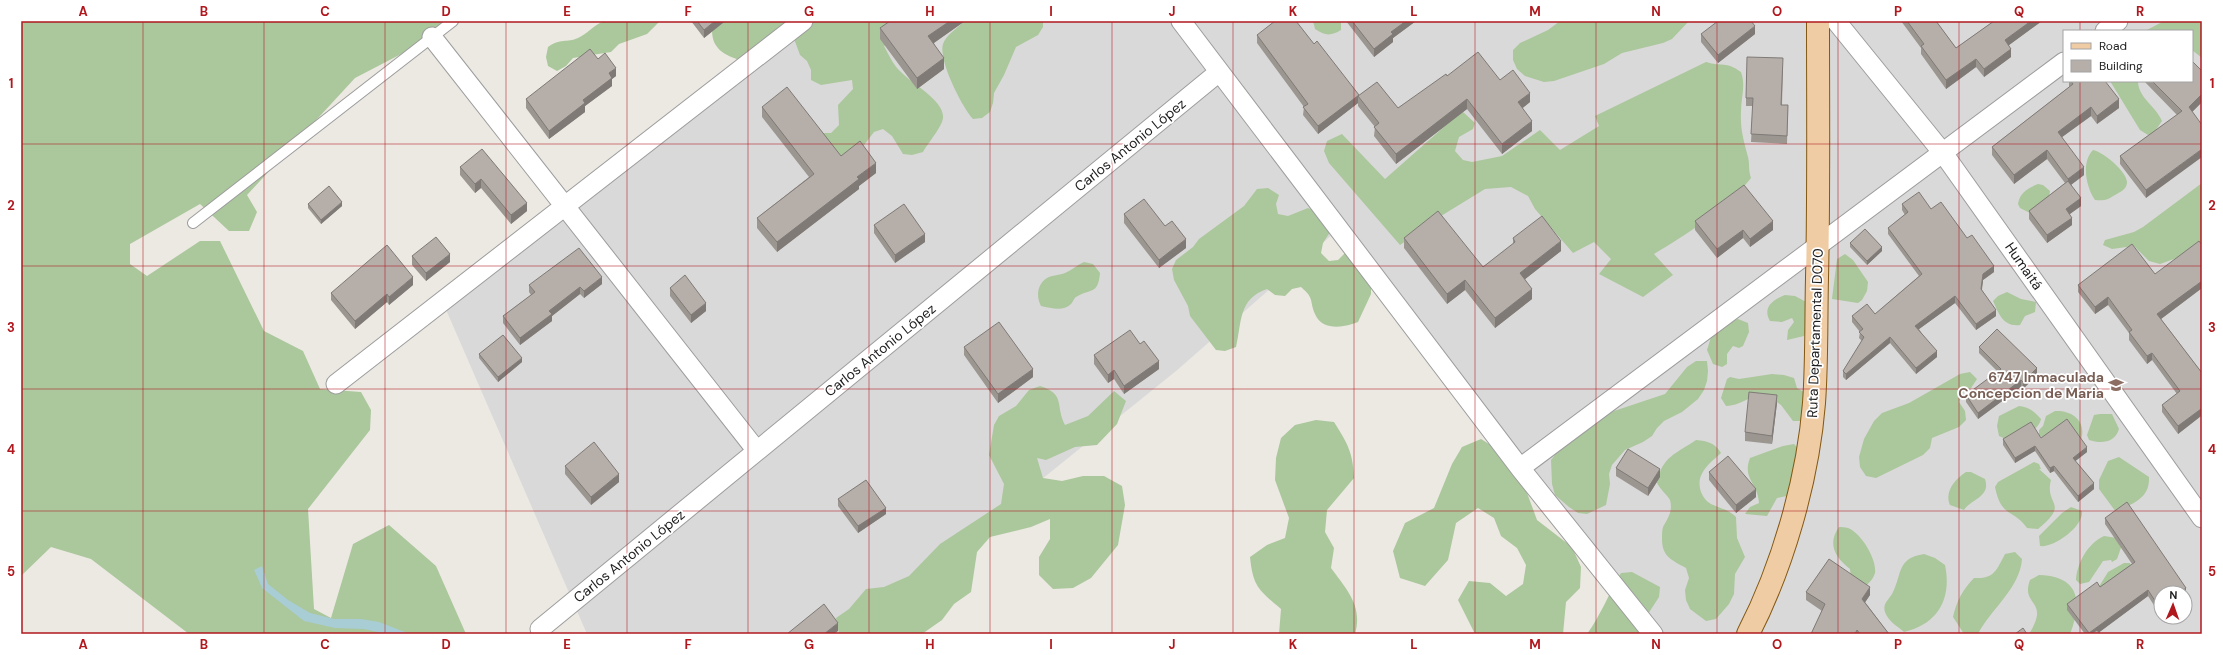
<svg xmlns="http://www.w3.org/2000/svg" width="2223" height="655" font-family="'DM Sans',sans-serif">
<rect width="100%" height="100%" fill="#ece9e3"/>
<!-- residential -->
<path fill="#dad9d9" fill-rule="evenodd" d="M806 21H2202V634H1653L1341 227 1176 371 850 634H587L444 305ZM2064 31H2192V81H2064ZM2161 593H2185V617H2161Z"/>
<!-- forest -->
<path fill="#abc79c" d="M21 21H453L430 39 355 78 247 195 257 212 249 231H229L200 204 130 244V264L147 276 200 241H220L264 331 303 351 320 389 361 392 371 410 370 430 308 509 314 609 331 618 353 544 389 525 436 566 466 634H189L91 559 51 547 21 576Z
M604 21H660L647 34 619 44 611 52 573 58 566 66 557 71 548 66 546 57 548 47C560 38 567 43 578 38 587 34 594 25 604 21Z
M713 21H902L892 41 884 46C889 55 893 65 901 72 911 83 945 101 943 118 942 127 928 143 923 152L912 155 903 154 892 136 883 129 874 132 861 149 835 161 820 133H831L839 125 838 105 853 89 852 80 821 85 811 80V70L807 61 800 55 793 36 747 62C723 56 708 48 713 21Z
M964 21H1043V27L1038 35 1016 47 1004 75 994 93 993 103 990 112 982 118 973 119C962 107 938 60 943 44 946 35 958 28 964 21Z
M1313 21H1341V30C1331 36 1325 36 1315 29Z
M1560 21H1689L1672 39 1663 43 1622 53 1604 64 1554 81 1544 82 1525 76 1517 69 1513 60V50L1520 43 1548 30Z
M2164 21H2202V58L2192 50V31H2145Z
M1706 62C1722 67 1726 61 1741 72 1746 86 1741 97 1741 112 1740 129 1744 142 1748 157 1750 165 1748 169 1751 178 1728 208 1686 235 1654 254L1673 275 1643 297 1599 274 1611 259 1594 242 1573 253 1535 209 1528 196 1511 187 1485 189 1441 216 1400 245 1329 163 1324 151 1327 141 1342 134 1385 179 1462 111 1475 123 1473 129 1459 137 1455 151 1463 160 1472 162 1502 156 1540 130 1560 150 1599 126 1595 116Z
M2110 81H2138C2138 98 2156 106 2162 121L2153 134 2148 135 2140 130Z
M2093 150C2102 151 2128 172 2127 183 2126 190 2120 192 2115 195 2107 200 2104 201 2095 200 2086 187 2081 162 2093 150Z
M2202 183V249L2160 264 2149 261 2134 246 2112 249 2103 245 2105 240 2134 232 2143 227Z
M2038 184 2043 185 2050 191 2049 197 2030 213 2020 208 2018 204C2020 192 2028 188 2038 184Z
M1268 188 1279 195 1276 204 1278 214 1288 216 1308 208 1318 212 1334 226 1323 243 1321 253 1329 261 1338 260 1345 253 1371 282V294L1358 322C1344 328 1322 331 1315 314 1309 300 1315 299 1301 287L1292 289 1285 296 1275 295 1267 289C1238 299 1242 322 1236 347L1225 351 1216 350 1190 316 1188 306 1174 280 1172 269 1176 260 1193 247 1199 239 1244 206 1257 189Z
M1845 254 1853 260 1868 282 1867 291 1862 300 1858 303 1832 299 1837 259Z
M1084 262 1093 264 1100 273C1098 295 1091 288 1076 297 1074 298 1073 302 1071 304 1063 312 1051 308 1041 306 1036 297 1037 284 1047 278 1052 275 1060 275 1065 273 1072 270 1077 265 1084 262Z
M2007 292 2021 299 2036 302 2035 312 2025 316 2020 325C2003 327 1999 314 1993 301L1998 296Z
M1785 295 1795 296 1810 304V327L1804 336 1787 340 1788 330 1794 322 1792 318 1782 322 1770 321C1762 307 1773 300 1785 295Z
M1738 319 1748 323 1749 332 1743 346 1739 348 1733 346 1727 354V364L1722 367 1713 364 1707 350 1712 334 1733 320Z
M1696 361H1707L1708 371 1707 381 1704 390 1698 399 1682 412 1664 421 1657 428 1652 436 1643 442 1625 450 1612 465 1609 474 1610 484 1606 505 1587 514 1578 513 1569 507 1555 495 1552 484 1551 460 1567 439 1614 411 1665 394 1687 367Z
M1970 372 1977 379 1971 388 1962 393 1959 402 1965 411 1966 420 1959 427 1932 438 1930 448 1923 455 1876 478 1866 476 1860 467 1859 457 1864 439 1874 421 1882 413 1909 403 1960 374Z
M1772 374 1784 375 1794 378 1797 388 1816 399 1803 421H1793L1781 405 1763 393C1750 396 1739 406 1726 406L1721 398 1727 379 1730 377 1739 379Z
M1040 386C1066 394 1055 406 1065 425L1088 416 1114 391 1126 401 1117 424 1097 445 1075 447 1046 460 1037 458 1043 478 1062 481 1083 476H1104L1122 486 1125 505 1118 545 1091 578 1073 588 1053 589 1039 575V557L1050 539V519L1031 527 990 537 977 552 971 592 954 604 942 620 922 634H839L836 618 849 609 866 589 884 587 909 576 940 544 1001 504 1004 484 989 455 994 425 999 416 1016 406 1029 390Z
M2019 406C2029 407 2034 411 2041 419 2039 430 2020 442 2008 440 2005 439 2002 437 1999 436L1997 426 1999 416Z
M2055 411C2072 410 2087 421 2081 440L2043 438 2039 435V430L2043 426 2046 416Z
M2100 414H2112L2119 429C2115 443 2101 444 2089 440L2087 435 2094 415Z
M1316 420 1334 422C1348 444 1353 453 1354 478L1327 510 1325 532 1334 548 1331 568C1347 590 1363 606 1355 634H1279L1281 609C1259 590 1253 587 1250 557L1267 545 1285 538 1289 518 1275 480 1276 458 1281 438 1295 425Z
M1481 439 1497 449 1523 482 1537 520 1572 547 1581 567 1580 588 1566 602 1563 634H1475L1458 600 1469 581 1490 583 1506 596 1523 584 1526 565 1517 548 1501 536 1494 518 1478 508 1456 523 1448 560 1425 586 1400 578 1393 551 1405 523 1434 508 1452 464 1462 447Z
M1696 440C1708 441 1715 443 1721 453 1709 464 1695 474 1701 492 1703 497 1707 502 1711 504 1721 509 1728 509 1736 517L1737 538 1745 557 1735 574 1734 594 1729 604 1716 619 1706 621 1690 609 1686 600 1685 590 1689 578 1686 568C1672 560 1662 557 1662 539 1662 535 1662 530 1663 527 1668 518 1673 511 1670 500 1667 495 1660 489 1657 483 1662 456 1676 454 1696 440Z
M1794 444 1801 451 1792 487 1787 496 1777 498 1767 516 1745 514 1750 507 1759 503C1758 483 1742 479 1750 458L1783 446Z
M2119 457 2149 477C2150 499 2133 503 2116 512L2099 489V480L2108 461Z
M2034 462 2039 464 2041 469H2039L2051 480C2044 506 2071 502 2038 529L2027 528C2014 509 2001 518 1995 487L1998 482Z
M1966 472H1971L1985 479C1991 497 1971 499 1964 510L1950 505C1944 492 1955 479 1966 472Z
M2071 507 2082 511C2084 526 2054 548 2040 546L2039 536 2062 513Z
M1839 527C1841 527 1845 527 1848 528 1861 533 1877 559 1875 573 1873 580 1867 585 1861 590L1851 578 1850 569C1835 557 1827 544 1839 527Z
M2104 536 2117 538 2122 545 2117 559 2112 562 2111 560 2103 561 2089 582 2080 584 2076 580C2077 563 2088 543 2104 536Z
M2015 552 2022 559C2020 588 1991 609 1978 634H1964L1953 617C1956 602 1963 589 1974 578 1994 579 1996 571 2005 554Z
M1924 554 1935 558 1945 565C1952 599 1938 624 1904 632 1897 626 1888 621 1885 612 1882 603 1890 599 1893 592 1902 574 1897 558 1924 554Z
M2124 563H2130L2132 568 2095 593 2108 572Z
M1632 572 1660 587 1659 597 1648 614 1650 634H1587C1601 615 1609 593 1621 573Z
M2039 575C2079 576 2083 601 2070 634H2029C2051 599 2020 607 2030 580Z"/>
<!-- water -->
<path fill="#a8cdd5" d="M262 566 268 584 288 600 310 613 334 619H361L379 622 410 634H387L364 629 335 628 304 621 262 588 254 570Z"/>
<g fill="none" stroke-linecap="round" stroke-linejoin="round">
<!-- service casing -->
<g stroke="#9d9d9d" stroke-width="12">
<path id="service" d="M193 223 453 21"/>
</g>
<!-- minor casing -->
<g stroke="#9d9d9d" stroke-width="21">
<path id="minor" d="M1181 21 1520 468 1653 634
M1836 21 1943 153 2202 518
M2105 31 2118 21
M432 37 757 451
M336 384 803 21
M1520 468 2064 62
M540 629 1219 72"/>
</g>
<!-- primary casing -->
<g stroke="#835812" stroke-width="24">
<path id="primary" d="M1748 634C1783 566 1808 479 1814 403 1817 362 1816 320 1817 278 1819 192 1818 107 1818 21"/>
</g>
<!-- service -->
<use href="#service" stroke="#fff" stroke-width="10"/>
<!-- minor -->
<use href="#minor" stroke="#fff" stroke-width="19"/>
<!-- primary -->
<use href="#primary" stroke="#f0cca4" stroke-width="22"/>
</g>
<!-- wall -->
<path fill="#9c9691" d="M691 21H724V22L704 38Z
M890 21H965L934 43 944 69 917 89 880 39V28Z
M1346 21H1416L1393 38V42L1374 57Z
M1901 21H1936L1956 48 1994 21H2042L2009 45 2011 57 1984 77 1976 67 1946 89 1921 54V48Z
M1701 34H1755L1718 63 1701 42Z
M1257 35 1314 44 1359 96 1398 108 1447 76 1500 80 1530 102 1522 108 1532 131 1502 154 1467 109 1396 164 1374 136 1375 127 1358 106V103L1318 134 1303 115 1304 107 1257 43Z
M598 59 616 76 612 79V86L585 106V112L549 139 526 108V99Z
M1783 67 1782 105H1788L1787 144 1751 142 1753 106H1746V98Z
M2202 71V102L2192 112 2146 198 2120 164V156L2177 115 2144 81H2192Z
M2069 81H2105L2119 108 2097 124 2091 116 2062 137 2084 175 2071 185 2081 206 2069 214 2072 225 2047 243 2029 219V211L2065 183 2047 159 2014 184 1992 155V147L2069 87Z
M762 107 841 156 876 173 859 186V189L777 252 757 228V218L809 177 762 117Z
M460 167 527 203V211L511 224 481 188 475 193 460 175Z
M308 204 342 206 321 224 308 208Z
M1902 204 1931 209 1967 238 1994 272 1983 280 1982 290 1996 316 1976 330 1955 303 1919 329 1937 357 1916 374 1890 343 1846 380 1843 377V371L1862 341 1859 338 1860 332 1852 322V316L1875 314 1919 276 1888 234V228L1905 215 1902 210Z
M1124 214 1165 226 1186 248 1159 268 1124 223Z
M1695 221 1773 230 1750 247 1743 238 1717 258 1695 230Z
M874 225 925 242 895 263 874 233Z
M1404 238 1483 267 1513 244V238L1561 251 1525 279 1532 299 1495 328 1465 290 1447 304 1404 248Z
M1850 243 1882 251 1867 265 1850 247Z
M412 256 450 262 426 281 412 265Z
M2155 274 2202 288 2161 319 2202 373V417L2201 416 2178 434 2162 412V405L2177 394 2152 360 2147 364 2129 340V333L2108 305 2095 314 2078 292V285Z
M602 284 584 298 580 294 552 316V321L520 345 503 323V316L531 295 529 292V285Z
M413 285 389 305 387 302 355 329 331 300V293Z
M670 288 706 311 691 323 670 296Z
M964 347 1033 377 998 403 964 355Z
M1979 347 2037 375 2023 389 2021 387 1978 419 1966 402V395L1998 372 1979 353Z
M479 354 522 362 498 382 479 358Z
M1094 355 1159 369 1124 394 1114 379 1108 383 1094 364Z
M1777 403 1772 444 1745 441V432Z
M2041 438 2087 452 2075 461 2094 489 2078 502 2054 471 2050 473 2035 451 2015 463 2003 445V439Z
M565 466 619 482 591 505 565 474Z
M1616 468 1660 477 1648 496 1616 476Z
M1709 472 1756 497 1736 513 1709 480Z
M838 499 886 514 858 533 838 506Z
M2105 518 2186 595 2159 613 2148 596 2099 632 2100 634H2085L2067 610V604L2100 587 2132 564 2105 524Z
M1806 592 1870 595 1865 602 1889 634H1811L1822 611 1806 600Z"/>
<!-- shaded-wall -->
<path fill="#7f7a76" d="M715 21H724V22L704 38V30Z
M950 21H965L928 47V36Z
M1406 21H1416L1393 38V42L1374 57V49L1391 32Z
M2031 21H2042L2005 48V40Z
M1755 26V34L1718 63V55Z
M2011 49V57L1984 77V69Z
M944 58V69L917 89V78Z
M1976 59V67L1946 89V80Z
M616 68V76L612 79V86L585 106V112L549 139V131L609 73Z
M1530 93V102L1518 112V102Z
M2202 94V102L2189 115V107Z
M1359 95V97L1358 96V103L1318 134V126Z
M1467 99V109L1396 164V154Z
M2119 99V108L2097 124V116Z
M2091 107V116L2058 140V132Z
M1532 121V131L1502 154V144Z
M2202 149V157L2146 198V190Z
M2047 150V159L2014 184V175Z
M876 163V173L859 186V189L777 252V242L857 177Z
M2084 167V175L2068 187V179Z
M481 179V188L475 193V184Z
M2081 198V206L2066 217V209Z
M342 202V206L321 224V220Z
M527 203V211L511 224V215Z
M2072 218V225L2047 243V235Z
M1773 221V230L1750 247V239Z
M1743 230V238L1717 258V249Z
M925 234V242L895 263V255Z
M1186 239V248L1159 268V260Z
M1561 241V251L1520 283V273Z
M1882 247V251L1867 265V261Z
M450 254V262L426 281V273Z
M1994 266V272L1983 280 1981 295V289L1983 274Z
M413 277V285L389 305V297Z
M602 277V284L584 298V291Z
M1465 280V290L1447 304V294Z
M2202 281V288L2157 322V314Z
M580 287V294L552 316V321L520 345V338L549 311Z
M1532 289V299L1495 328V318Z
M387 294V302L355 329V321Z
M1955 296V303L1915 332V326Z
M2108 297V305L2095 314V307Z
M706 303V311L691 323V315Z
M1996 310V316L1976 330V324Z
M1890 337V343L1846 380V374Z
M1937 351V357L1916 374V368Z
M2152 353V360L2147 364V356Z
M522 358V362L498 382V377Z
M1159 361V369L1124 394V386Z
M2037 368V375L2023 389V382Z
M1033 369V377L998 403V394Z
M1114 370V379L1108 383V375Z
M2021 380V387L1978 419V413Z
M1777 395V403L1772 444V436Z
M2201 409V416L2178 434V426Z
M2035 446V451L2015 463V458Z
M2087 447V452L2073 463V458Z
M2054 466V471L2050 473V468Z
M1660 469V477L1648 496V488Z
M619 474V482L591 505V497Z
M2094 483V489L2078 502V496Z
M1756 489V497L1736 513V505Z
M886 508V514L858 533V526Z
M1870 587V595L1862 607V599Z
M2186 588V595H2185V593H2179Z
M2148 590V596L2097 634H2089V633Z
M2161 605V612L2159 613V607Z
M838 623V631L834 634H824Z"/>
<!-- building -->
<path fill="#b5aea9" stroke="#7f7a76" d="M697 21H715L704 30Z
M890 21H950L928 36 944 58 917 78 880 28Z
M1275 21H1296L1314 44 1317 41 1359 95 1318 126 1303 107 1308 104 1257 35Z
M1352 21H1406L1391 32 1393 34 1374 49Z
M1718 21H1751L1755 26 1718 55 1701 34Z
M1907 21H1936L1956 48 1994 21H2031L2005 40 2011 49 1984 69 1976 59 1946 80 1921 46 1924 44Z
M590 49 598 59 605 53 616 68 609 73 612 78 583 100 585 103 549 131 526 99Z
M1478 52 1500 80 1513 70 1530 93 1518 102 1532 121 1502 144 1467 99 1396 154 1374 127 1379 123 1358 96 1377 82 1398 108 1446 74 1447 76Z
M1747 57 1783 58 1781 105H1788L1787 136 1751 134 1753 98H1746Z
M2192 61 2202 71V94L2189 107 2202 125V149L2146 190 2120 156 2182 111 2152 81H2192Z
M2071 81H2105L2119 99 2097 116 2091 107 2058 132 2084 167 2068 179 2047 150 2014 175 1992 147 2073 84Z
M787 87 841 156 860 141 876 163 857 177 859 179 777 242 757 218 814 174 762 107Z
M482 149 527 203 511 215 481 179 475 184 460 167Z
M2068 181 2081 198 2066 209 2072 218 2047 235 2029 211Z
M1744 185 1773 221 1750 239 1743 230 1717 249 1695 221Z
M329 186 342 202 321 220 308 204Z
M1919 192 1931 209 1941 202 1967 238 1972 235 1994 266 1983 274 1981 289 1996 310 1976 324 1955 296 1915 326 1937 351 1916 368 1890 337 1846 374 1843 371 1864 337 1859 332 1863 329 1852 316 1867 304 1875 314 1922 274 1888 228 1908 212 1902 204Z
M1144 199 1165 226 1172 221 1186 239 1159 260 1124 214Z
M904 204 925 234 895 255 874 225Z
M1438 211 1483 267 1515 242 1513 238 1542 216 1561 241 1520 273 1532 289 1495 318 1465 280 1447 294 1404 238Z
M1865 229 1882 247 1867 261 1850 243Z
M436 237 450 254 426 273 412 256Z
M2199 241 2202 245V281L2157 314 2202 373V410L2201 409 2178 426 2162 405 2180 391 2152 353 2147 356 2129 332 2132 330 2108 297 2095 307 2078 285 2132 244 2155 274Z
M387 245 413 277 389 297 387 294 355 321 331 293Z
M579 248 602 277 584 291 580 287 549 311 552 314 520 338 503 316 535 292 529 285Z
M685 275 706 303 691 315 670 288Z
M999 322 1033 369 998 394 964 347Z
M1997 329 2037 368 2023 382 2021 380 1978 413 1966 395 2001 369 1979 347Z
M1130 330 1140 344 1144 341 1159 361 1124 386 1114 370 1108 375 1094 355Z
M503 335 522 358 498 377 479 354Z
M1749 392 1777 395 1772 436 1745 432Z
M2067 419 2087 447 2073 458 2094 483 2078 496 2054 466 2050 468 2035 446 2015 458 2003 439 2031 422 2041 438Z
M594 442 619 474 591 497 565 466Z
M1628 449 1660 469 1648 488 1616 468Z
M1728 456 1756 489 1736 505 1709 472Z
M866 480 886 508 858 526 838 499Z
M2127 502 2186 588 2179 593H2161V605L2159 607 2148 590 2089 633 2067 604 2097 582 2100 587 2135 562 2105 518Z
M1829 559 1870 587 1862 599 1889 634H1860L1857 630 1855 634H1811L1825 604 1806 592Z
M824 604 838 623 824 634H787Z
M2023 628 2027 634H2015Z
M2097 630 2100 634H2091Z"/>
<!-- grid -->
<path fill="none" stroke="#b0181e" stroke-width="1" stroke-opacity="0.55" d="M143 21V634M264 21V634M385 21V634M506 21V634M627 21V634M748 21V634M869 21V634M990 21V634M1112 21V634M1233 21V634M1354 21V634M1475 21V634M1596 21V634M1717 21V634M1838 21V634M1959 21V634M2080 21V31M2080 81V634M21 144H2202M21 266H2202M21 389H2202M21 511H2202"/>
<!-- icons -->
<defs>
<g id="school-bare" transform="scale(1.2)"><path d="M0-5L7-2L0 1L-7-2ZM-4 1L0 2.5L4 1V4Q0 6-4 4Z" fill="#8d6e63" stroke="#fff" stroke-width="2.5" paint-order="stroke"/></g>
</defs>
<g fill-rule="evenodd">
<use href="#school-bare" x="2116" y="385"/>
</g>
<g text-anchor="middle" stroke-width="3.5" stroke-linejoin="round" paint-order="stroke">
<!-- street labels -->
<g font-size="14" fill="#1c1c1c" stroke="#fff">
<text transform="translate(1130 145) rotate(-39)" y="5">Carlos Antonio López</text>
<text transform="translate(2024 266) rotate(55)" y="5">Humaitá</text>
<text transform="translate(1815 333) rotate(-88)" y="5">Ruta Departamental D070</text>
<text transform="translate(880 350) rotate(-39)" y="5">Carlos Antonio López</text>
<text transform="translate(629 556) rotate(-39)" y="5">Carlos Antonio López</text>
</g>
<!-- education labels -->
<g font-size="14" font-weight="bold" fill="#785e54" stroke="#fff" text-anchor="end">
<text x="2104" y="382">6747 Inmaculada<tspan x="2104" dy="16">Concepcion de Maria</tspan></text>
</g>
</g>
<!-- border -->
<rect width="2223" height="655" fill="none" stroke="#ffffff" stroke-width="44"/>
<!-- legend -->
<rect x="2063" y="30" width="130" height="52" fill="#ffffff" stroke="#a4a4a4"/>
<rect x="2071" y="43" width="20" height="6" fill="#f0cca4" stroke="#a4a4a4"/>
<text x="2099" y="50" font-size="12" fill="#1c1c1c">Road</text>
<rect x="2071" y="60" width="20" height="12" fill="#b5aea9" stroke="#a4a4a4"/>
<text x="2099" y="70" font-size="12" fill="#1c1c1c">Building</text>
<!-- north arrow -->
<g transform="translate(2173 605) rotate(2)"><circle r="19" fill="#ffffff" stroke="#a4a4a4"/>
<path d="M0-3L7 15L0 10L-7 15Z" fill="#b0181e"/>
<text y="-6" font-size="11" font-weight="bold" text-anchor="middle" fill="#1c1c1c">N</text>
</g>
<rect x="22" y="22" width="2179" height="611" fill="none" stroke="#b0181e" stroke-width="1.5"/>
<g font-size="13" text-anchor="middle" font-weight="bold" fill="#b0181e">
<text x="83" y="16">A</text>
<text x="204" y="16">B</text>
<text x="325" y="16">C</text>
<text x="446" y="16">D</text>
<text x="567" y="16">E</text>
<text x="688" y="16">F</text>
<text x="809" y="16">G</text>
<text x="930" y="16">H</text>
<text x="1051" y="16">I</text>
<text x="1172" y="16">J</text>
<text x="1293" y="16">K</text>
<text x="1414" y="16">L</text>
<text x="1535" y="16">M</text>
<text x="1656" y="16">N</text>
<text x="1777" y="16">O</text>
<text x="1898" y="16">P</text>
<text x="2019" y="16">Q</text>
<text x="2140" y="16">R</text>
<text x="11" y="88">1</text>
<text x="2212" y="88">1</text>
<text x="11" y="210">2</text>
<text x="2212" y="210">2</text>
<text x="11" y="332">3</text>
<text x="2212" y="332">3</text>
<text x="11" y="454">4</text>
<text x="2212" y="454">4</text>
<text x="11" y="576">5</text>
<text x="2212" y="576">5</text>
<text x="83" y="649">A</text>
<text x="204" y="649">B</text>
<text x="325" y="649">C</text>
<text x="446" y="649">D</text>
<text x="567" y="649">E</text>
<text x="688" y="649">F</text>
<text x="809" y="649">G</text>
<text x="930" y="649">H</text>
<text x="1051" y="649">I</text>
<text x="1172" y="649">J</text>
<text x="1293" y="649">K</text>
<text x="1414" y="649">L</text>
<text x="1535" y="649">M</text>
<text x="1656" y="649">N</text>
<text x="1777" y="649">O</text>
<text x="1898" y="649">P</text>
<text x="2019" y="649">Q</text>
<text x="2140" y="649">R</text>
</g>
</svg>
